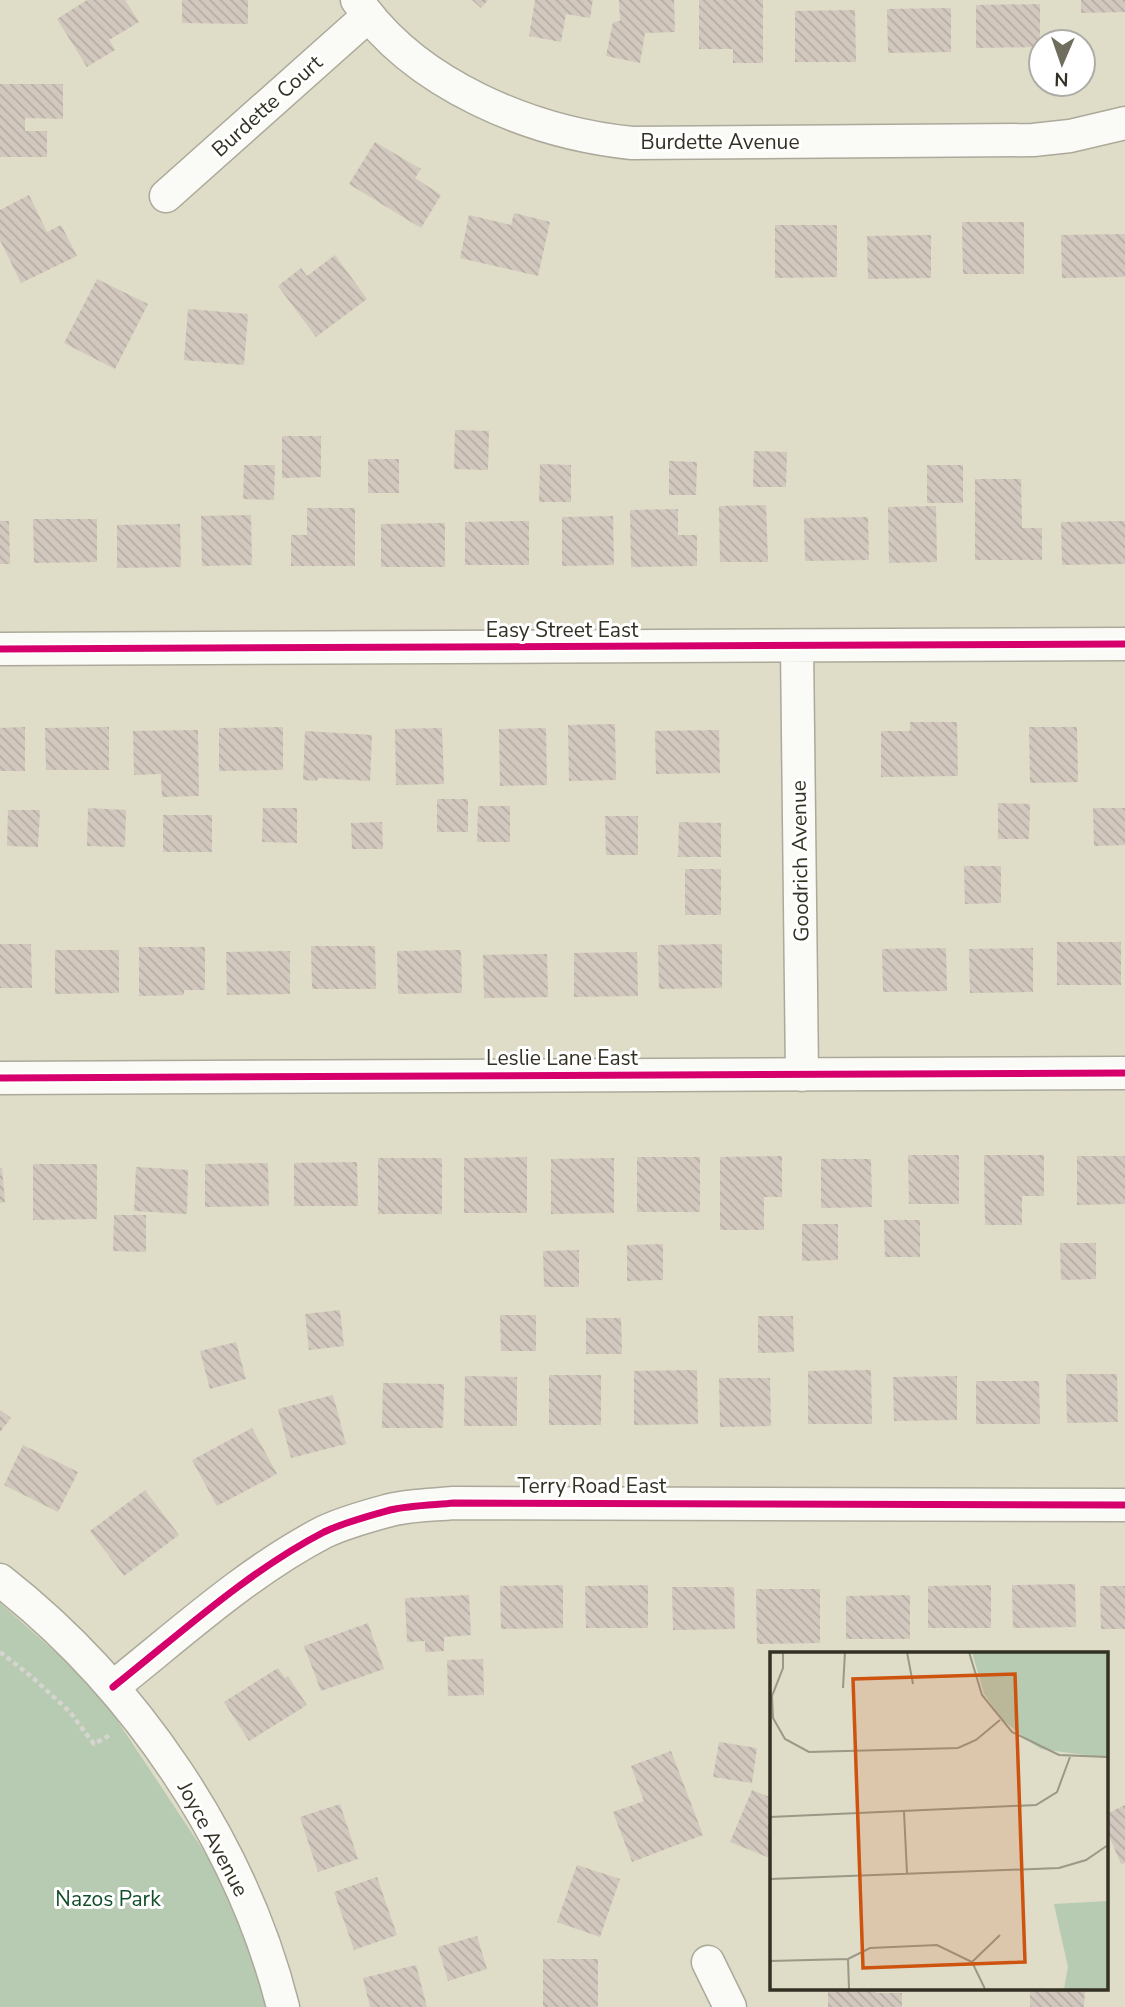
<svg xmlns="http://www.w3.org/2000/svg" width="1125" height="2007" font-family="'Nunito Sans',sans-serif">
<defs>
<pattern id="building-back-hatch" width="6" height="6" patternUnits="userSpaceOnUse" patternTransform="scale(1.75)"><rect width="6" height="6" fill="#d2c8be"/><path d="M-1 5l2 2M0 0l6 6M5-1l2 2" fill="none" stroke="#b5aca3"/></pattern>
</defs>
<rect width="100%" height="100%" fill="#dfdcc8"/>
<!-- park -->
<path fill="#b7cab2" d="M0 1603 95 1687 217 1871 260 1967 270 2007H0Z"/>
<!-- building -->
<path fill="url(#building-back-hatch)" d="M87 0H125L139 22 109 40 115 50 87 67 57 19Z
M182 0H248V24L182 23Z
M472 0H488L481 8Z
M535 0H593L590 18 566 14 561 42 529 36Z
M619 0H674L675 32 645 33 640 63 606 56 613 22 620 21Z
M699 0H763V63H733V49H699Z
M1081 0H1125V12L1081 13Z
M1040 4V47L976 48V5Z
M951 8V52L888 53 887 9Z
M855 10 856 62H795V11Z
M0 84H63V119L25 118V131H47V157H0Z
M375 142 421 169 415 178 441 195 421 228 349 184Z
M29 195 47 232 61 225 77 256 21 283 0 240V210Z
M514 213 550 222 538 276 460 258 469 215 511 225Z
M962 222H1024V274H963Z
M775 225H837V277L775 278Z
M1125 234V277L1062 278 1061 235Z
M931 235V278L868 279 867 236Z
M335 255 367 299 316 337 278 286 301 268 307 276Z
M97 279 148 304 115 369 64 343Z
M188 309 248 314 244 365 184 360Z
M455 430 489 431 488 470 454 469Z
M282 436H321V477L282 478Z
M754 451 787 452 786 487H753Z
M368 459H399V493H368Z
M669 461 697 462 696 495H669Z
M540 464 571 465V502H539Z
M244 465H275L274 500 243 499Z
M927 465H963V503H927Z
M975 479H1021L1022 528H1042V560H975Z
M766 505 768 562H720L719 506Z
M936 506 937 562 889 563 888 507Z
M307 508H355V566H291V535H307Z
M678 509V535H697V566L631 567 630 510Z
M251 515 252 565 202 566 201 516Z
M613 516 614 565 562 566V517Z
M868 517 869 560 805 561 804 518Z
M33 519H97V562L34 563Z
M0 521H9L10 564H0Z
M529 521V565H465V522Z
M1125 521V564L1062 565 1061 522Z
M445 523V567H381V524Z
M180 524 181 567 117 568V525Z
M910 722H957L958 776 881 777V731H910Z
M615 724 616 780 569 781 568 725Z
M25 727V771H0V728Z
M109 727V770H46L45 728Z
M283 727V770L219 771V728Z
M1029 727H1077L1078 782 1030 783Z
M442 728 444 784 396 785 395 729Z
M546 728 547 785 500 786 499 729Z
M198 730 199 796 162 797 161 774 134 775 133 731Z
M719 730 720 773 656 774 655 731Z
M305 731 372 735 370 781 318 778 317 781 303 780Z
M437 799H468V832H437Z
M998 803 1030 804 1029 839H998Z
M478 806H510V842H477Z
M88 808 126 810 125 847 87 846Z
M263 808H297V843L262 842Z
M1093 808H1125V845L1094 846Z
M8 810H40L38 847 7 846Z
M163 815H212V852H163Z
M605 816H638V855H606Z
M382 822 383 849H352L351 823Z
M679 822 721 823V857H678Z
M964 866H1001V903L965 904Z
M685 869H721V915H685Z
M1057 942H1121V985H1057Z
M0 944H31L32 988H0Z
M722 944V988L659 989 658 945Z
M311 946H375L376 989H312Z
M139 947H205V990H184V995L139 996Z
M946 948 947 991 883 992 882 949Z
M1033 948V992L970 993 969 949Z
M55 950H119V993L55 994Z
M461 950 462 993 398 994 397 951Z
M290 951V994L227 995 226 952Z
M637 952 638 996 574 997V953Z
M547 954 548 997 484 998 483 955Z
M908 1155H959V1204H909Z
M984 1155H1044V1196H1022V1225H985Z
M782 1156V1197H764V1230H720V1157Z
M1077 1156H1125V1204L1077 1205Z
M527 1157V1213H464V1158Z
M637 1157H700V1212H637Z
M378 1158H442V1214H378Z
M614 1158V1213L551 1214V1159Z
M821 1159H871L872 1207 821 1208Z
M357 1162 358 1206H294V1163Z
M268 1163 269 1206 205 1207V1164Z
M33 1164H97V1219L33 1220Z
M136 1167 188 1170 187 1214 134 1211Z
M0 1168H2L5 1202 0 1203Z
M114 1215H146V1252L113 1251Z
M884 1220H920V1257H885Z
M802 1224H838V1260L802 1261Z
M1060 1243H1096V1279L1061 1280Z
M663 1244V1280L627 1281V1245Z
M579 1250V1287H544L543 1251Z
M340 1310 344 1346 309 1350 305 1314Z
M500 1315H536V1351H501Z
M758 1316H793L794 1352 758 1353Z
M586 1318H621L622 1354H586Z
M236 1342 246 1379 210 1389 200 1351Z
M697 1370 698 1424 634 1425V1371Z
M871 1370 872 1424H808V1371Z
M1066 1374H1117L1118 1422 1067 1423Z
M549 1375H601V1425H549Z
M465 1376 517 1377V1426H464Z
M957 1376V1420L894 1421 893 1377Z
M719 1378H770L771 1426 720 1427Z
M976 1381H1039L1040 1424H976Z
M383 1383 444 1384 443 1428H382Z
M333 1395 346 1444 291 1458 278 1409Z
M0 1410 11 1418 0 1432Z
M252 1428 277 1474 217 1506 192 1460Z
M23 1445 78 1472 58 1512 4 1485Z
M145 1490 179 1535 124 1576 90 1531Z
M1075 1584 1076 1627 1013 1628 1012 1585Z
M563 1585V1628L501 1629 500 1586Z
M648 1585V1628H586L585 1586Z
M991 1585V1628H928V1586Z
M1100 1586H1125V1629H1101Z
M672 1587H734L735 1629 673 1630Z
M756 1589H820V1643L757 1644Z
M469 1595 471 1635 444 1637V1651L425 1652V1641L407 1642 405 1598Z
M910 1595V1639H846V1596Z
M368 1623 384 1669 321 1691 304 1646Z
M483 1659 484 1695 448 1696 447 1660Z
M278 1668 285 1678 288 1676 307 1705 249 1741 224 1702Z
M719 1742 757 1748 752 1783 713 1777Z
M671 1751 703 1835 632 1862 613 1812 644 1801 631 1766Z
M752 1790 772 1798V1859L730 1842Z
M340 1804 358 1859 318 1872 300 1817Z
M1125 1805V1863L1121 1864 1106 1829V1814Z
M577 1865 620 1879 600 1937 557 1922Z
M377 1877 397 1935 354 1950 334 1892Z
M477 1936 487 1969 448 1981 438 1947Z
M543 1959H598V2007H543Z
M416 1965 427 2007H370L363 1978Z
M828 1988H876V1993H902V2007H828Z
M1030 1988H1085L1084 2007H1030Z"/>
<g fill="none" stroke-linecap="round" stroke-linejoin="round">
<!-- street casing -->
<g stroke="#aca99a" stroke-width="35">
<path id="street" d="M357 0C415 85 532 133 632 143L1033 140 1070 136 1125 123
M166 196 368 16
M797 646 802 1075
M0 649 1125 644
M0 1078 1125 1073
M0 1580C134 1685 241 1841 283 2007
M113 1687C181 1633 247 1572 324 1532 345 1522 368 1516 390 1510 411 1505 433 1505 454 1503L1125 1505
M708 1962 730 2007"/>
</g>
<!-- path -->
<path stroke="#d5d4ce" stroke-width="4.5" stroke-dasharray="5 3.5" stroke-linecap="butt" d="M0 1652 32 1677 70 1712 94 1744 112 1734"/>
<!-- street -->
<use href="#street" stroke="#fafaf7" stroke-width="32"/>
<!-- cycleway casing -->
<g stroke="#fff" stroke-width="11">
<path id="cycleway" d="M0 649 1125 644
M0 1078 1125 1073
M113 1687C181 1633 247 1572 324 1532 345 1522 368 1516 390 1510 411 1505 433 1505 454 1503L1125 1505"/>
</g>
<!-- cycleway -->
<use href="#cycleway" stroke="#d6006c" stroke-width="7"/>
</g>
<g text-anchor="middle" stroke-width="6" stroke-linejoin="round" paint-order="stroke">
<!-- street labels -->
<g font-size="21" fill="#333123" stroke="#fff">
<text transform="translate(267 106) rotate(-42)" y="7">Burdette Court</text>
<text x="720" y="149">Burdette Avenue</text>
<text x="562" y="637">Easy Street East</text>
<text transform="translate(800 861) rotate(-91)" y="7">Goodrich Avenue</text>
<text x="562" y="1065">Leslie Lane East</text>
<text x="592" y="1493">Terry Road East</text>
<text transform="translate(213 1839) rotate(62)" y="7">Joyce Avenue</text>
</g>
<!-- park labels -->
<g font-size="21" fill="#114e29" stroke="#fff">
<text x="108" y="1906">Nazos Park</text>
</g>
</g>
<!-- overview -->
<g transform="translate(770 1652)">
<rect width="338" height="338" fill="#dfdcc8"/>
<path d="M338 249V337H294L298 315 284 252Z" fill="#b7cab2"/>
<path d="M202 0H338V106L271 97 257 88 233 68 214 42Z" fill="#b7cab2"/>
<path fill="none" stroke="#9a9886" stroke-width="2" d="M13 0V16L2 44 3 66 15 87 39 100 188 96 206 88 230 68M137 0 143 32M199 0 212 43 242 80 289 103 338 105M73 36 75 0M134 160 137 221M0 165 266 153 287 140 300 105M0 227 289 216 316 208 338 193M78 307 79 337M0 309 78 307 100 296 167 293 202 310 215 337M202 310 230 283"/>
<path fill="#cd530f" fill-opacity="0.15" stroke="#cd530f" stroke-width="3.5" d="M245 22 255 310 93 316 83 27Z"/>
<rect width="338" height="338" fill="none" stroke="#333123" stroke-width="3.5"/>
</g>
<!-- north arrow -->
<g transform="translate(1062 63) rotate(182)"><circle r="33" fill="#ffffff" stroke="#adada7" stroke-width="2"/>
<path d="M0-5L12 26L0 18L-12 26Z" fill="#6f6d5d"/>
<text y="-10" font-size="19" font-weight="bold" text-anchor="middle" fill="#333123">N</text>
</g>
</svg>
